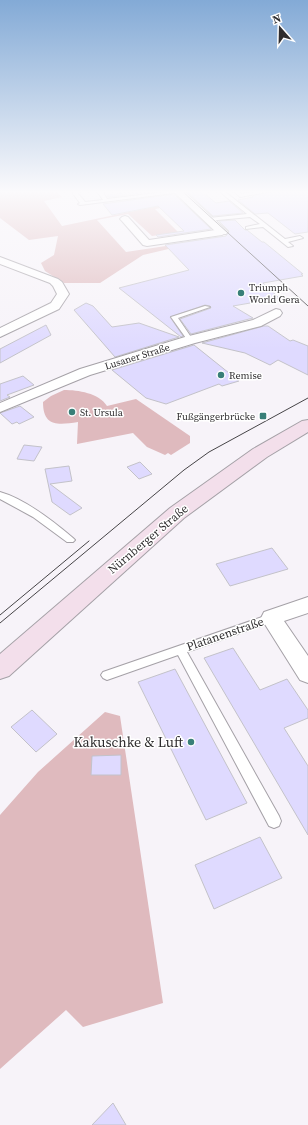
<svg xmlns="http://www.w3.org/2000/svg" width="308" height="1125" font-family="'Source Serif 4',serif">
<rect width="100%" height="100%" fill="#f7f3f9"/>
<!-- green -->
<path fill="#dfbabe" d="M0 191H56L62 197 44 201 62 226 177 202 171 206 155 209 178 232 152 236 128 214 97 220 126 252 179 244 177 247 143 255 100 283H64L45 271 41 263 54 255 58 236 29 240 0 218Z
M64 390C78 390 99 393 107 406L136 399 190 436V443L171 455 168 453 165 455 147 447 133 433 77 444 78 422C58 425 43 427 43 402L51 396Z
M105 712 120 716 163 1003 83 1027 66 1010 0 1069V815L38 772Z"/>
<!-- building -->
<path fill="#dfdaff" stroke="#c3c2c9" d="M140 191H158L108 197 107 195Z
M186 191H201L216 203 229 201 243 213 213 216Z
M273 191H308V232L295 234 268 213 255 214 238 200 253 197 252 196Z
M174 194 211 229 158 237 156 235 184 231 158 206 112 215 103 204Z
M235 220 245 230H247L262 242H264L303 274H301L303 276 263 283 279 298 233 306 253 318 191 334 180 319 211 308 210 306 205 305 170 317 183 336 181 337 119 288 189 270 165 245 226 236 229 231 219 221Z
M86 303 93 306 112 327 139 323 179 337 115 357 74 310Z
M46 325 51 335 0 363V349Z
M264 326H268L290 341 293 340 308 346V375L278 360 270 365 245 353 202 343Z
M194 345 239 381 222 386 219 384 166 404 146 398 112 370Z
M23 376 34 385 7 395 10 397 0 401V384Z
M20 406 34 417 19 424 17 422 12 424 0 413Z
M24 445 42 447 34 461 17 459Z
M140 462 152 474 139 479 127 467Z
M69 466 72 481 50 484 82 508 70 515 52 502 45 469Z
M272 548 288 569 230 586 216 564Z
M233 648 260 690 287 679 308 710V718L284 728 308 766V835L204 658Z
M175 669 247 803 206 820 138 682Z
M32 710 57 734 36 752 11 727Z
M121 755V775H91L92 756Z
M260 837 282 878 214 909 195 865Z
M113 1103 126 1125H92Z"/>
<g fill="none" stroke-linecap="round" stroke-linejoin="round">
<!-- service casing -->
<g stroke="#a5a1a7" stroke-width="2">
<path id="service" d="M71 191H76L85 202 103 200 97 191H102L107 199 173 191 181 192 80 205 78 204 80 203Z
M219 191H224L285 239 300 236 303 238 288 242 293 246 288 247 263 227 246 229V227L260 224 250 217 207 221 206 220 209 218 247 214Z
M234 191H239L241 194 260 191H272L240 197Z
M205 306 210 307 178 318 193 340 188 341 171 317Z
M0 492C25 499 53 521 73 538L75 540 73 542H67L33 517 0 499Z
M271 614 275 615 276 618 275 621 187 652 279 816 281 821 279 826 274 828 269 826 178 655 107 680 103 678 101 675 103 672Z"/>
</g>
<!-- minor casing -->
<g stroke="#a5a1a7" stroke-width="2">
<path id="minor" d="M125 216 128 217 149 240 222 229 227 232 222 235 147 246 143 245 122 221 120 219 122 217Z
M0 257 58 279 62 282 69 294 59 309 0 337V328L51 303 57 294 53 286 50 283 0 264Z
M276 309 280 310 282 313 280 316 261 326 195 343 90 375 0 412V403L80 369 185 337 253 320Z
M308 597V613L284 621 308 656V683L300 680 261 618 264 612Z"/>
</g>
<!-- tertiary casing -->
<g stroke="#a5a1a7" stroke-width="2">
<path id="tertiary" d="M173 191H184L226 230 228 232 226 234H218Z"/>
</g>
<!-- secondary casing -->
<g stroke="#a5a1a7" stroke-width="2">
<path id="secondary" d="M308 420V432L267 457 184 518 9 676 0 679V654L170 508 253 449 302 421Z"/>
</g>
<!-- service -->
<use href="#service" fill="#fff" fill-rule="evenodd"/>
<!-- minor -->
<use href="#minor" fill="#fff" fill-rule="evenodd"/>
<!-- tertiary -->
<use href="#tertiary" fill="#fff" fill-rule="evenodd"/>
<!-- secondary -->
<use href="#secondary" fill="#f3dfeb" fill-rule="evenodd"/>
<!-- tram -->
<path stroke="#464447" stroke-width="1" d="M182 191 308 306
M0 615 89 541
M0 623 184 470 209 452 308 398"/>
</g>
<!-- sky -->
<linearGradient id="sky" x2="0" y2="1"><stop stop-color="#83aad6"/><stop offset="0.55" stop-color="#fbfafc"/><stop offset="1" stop-color="#fbfafc" stop-opacity="0"/></linearGradient>
<rect width="308" height="349" fill="url(#sky)"/>
<!-- markers -->
<g fill="#387f78" stroke="#fff" stroke-width="1.5">
<circle cx="241" cy="293" r="4"/>
<circle cx="221" cy="375" r="4"/>
<circle cx="72" cy="412" r="4"/>
<rect x="259" y="412" width="8" height="8" rx="2"/>
<circle cx="191" cy="742" r="4"/>
</g>
<g text-anchor="middle" stroke-width="3" stroke-linejoin="round" paint-order="stroke">
<!-- far-poi labels -->
<g font-size="10" fill="#2e2c2e" stroke="#fff" text-anchor="start">
<text x="249" y="291">Triumph<tspan x="249" dy="12">World Gera</tspan></text>
<text x="229" y="379">Remise</text>
<text x="80" y="416">St. Ursula</text>
<text x="255" y="420" text-anchor="end">Fußgängerbrücke</text>
</g>
<!-- far-street labels -->
<g font-size="10" fill="#2e2c2e" stroke="#fff">
<text transform="translate(137 356) rotate(-17)" y="4">Lusaner Straße</text>
</g>
<!-- street labels -->
<g font-size="12" fill="#2e2c2e" stroke="#fff">
<text transform="translate(148 539) rotate(-40)" y="4">Nürnberger Straße</text>
<text transform="translate(225 634) rotate(-19)" y="4">Platanenstraße</text>
</g>
<!-- near-poi labels -->
<g font-size="14" fill="#2e2c2e" stroke="#fff" text-anchor="end">
<text x="183" y="747">Kakuschke &amp; Luft</text>
</g>
</g>
<!-- north arrow -->
<g transform="translate(280 28) rotate(340)" stroke="#ffffff" stroke-width="3" paint-order="stroke">
<path d="M0-3L7 15L0 10L-7 15Z" fill="#2e2c2e"/>
<text y="-6" font-size="11" font-weight="bold" text-anchor="middle" fill="#2e2c2e">N</text>
</g>
</svg>
